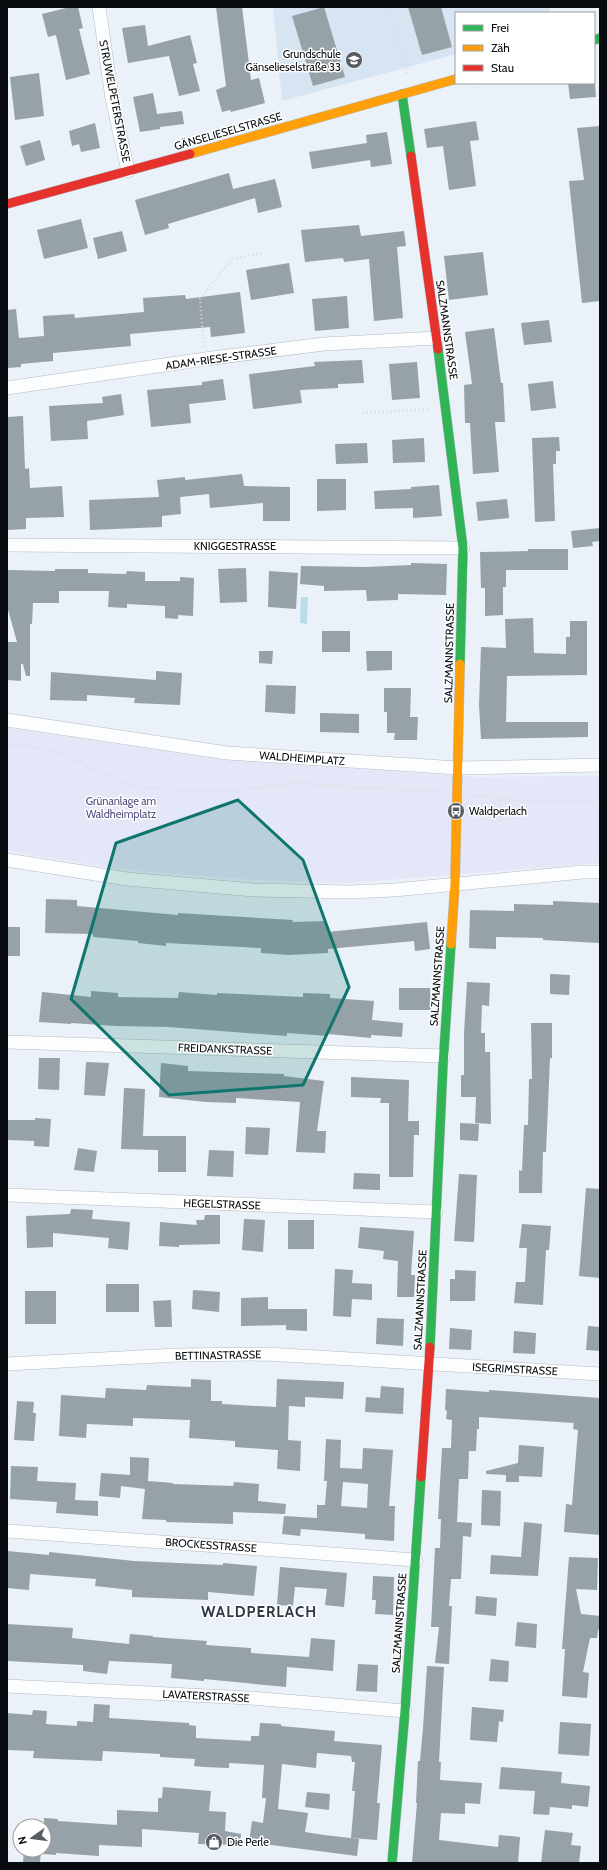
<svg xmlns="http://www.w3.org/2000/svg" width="607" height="1870" font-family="Cabin,sans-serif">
<rect width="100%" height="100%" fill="#eaf1f8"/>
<!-- built -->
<path fill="#d7e4f1" d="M273 7H549L550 13H456V54L282 101Z"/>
<!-- green -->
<path fill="#e4e7f8" d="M7 728 226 760 478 777 600 776V863L349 883 254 880 124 870 7 851Z"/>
<!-- water -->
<path fill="#b6dfe8" d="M301 597H308L307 624 300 623Z"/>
<!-- building -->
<path fill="#96a1a8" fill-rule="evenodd" d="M70 7H78L83 28 79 29 90 74 66 80 56 35 48 37 42 14Z
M216 7H242L251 80 259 78 265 103 231 112 230 110 222 112 216 90 226 86Z
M324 7 345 77 313 86 292 16Z
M408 7H441L452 47 422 55Z
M145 25 148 46 190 35 197 63 193 64 200 91 179 96 169 56 128 63 122 28Z
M39 73 44 116 15 120 10 77Z
M568 83H595L596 97 570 99Z
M153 93 157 114 182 111 184 124 160 127V129L140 132 133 97Z
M476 121 479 140 470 141 476 186 449 190 443 146 427 148 424 129Z
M95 123 100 148 81 152 79 144 72 146 69 131Z
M600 126V301L582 303 569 181 584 180 577 128Z
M387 132 392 164 371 167 370 160 312 169 309 152 367 143 366 135Z
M40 140 45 160 26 166 20 146Z
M229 173 233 189 275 179 282 207 258 213 255 198 168 224 169 228 145 235 135 200Z
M81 219 88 248 44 259 37 230Z
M359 225 361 236 404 231 406 246 397 247 403 318 374 321 369 259 344 262 343 258 305 262 301 230Z
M122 231 127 251 98 259 93 238Z
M483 252 488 295 449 300 444 256Z
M289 263 294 293 251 300 246 270Z
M240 292 245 333 211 337 210 327 130 334 131 346 53 353V361L21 364V367L7 368V310L16 309 19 338 44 336 43 316 74 314 75 318 144 312 143 298 185 295 186 299Z
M347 296 349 328 315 331 312 299Z
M549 320 552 342 524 345 521 323Z
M494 328 501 383H503L505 422H495L499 472 473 474 470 423H465L464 385 472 384 465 332Z
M362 360 364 383 338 384V388L300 390 302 403 253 409 249 374 315 366 314 362Z
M417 362 420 398 392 400 389 364Z
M223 379 226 400 189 404 191 423 151 427 147 390 202 385V382Z
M553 381 556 408 531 411 528 384Z
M121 394 124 415 87 421 88 439 51 441 49 406 103 403 102 397Z
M23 416 25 469 29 468 30 488 62 486 64 517 26 518V529L7 530V417Z
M559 437 560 451H556V464H553L555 521 535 522 532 438Z
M424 438 425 462 393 463 392 440Z
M367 443 368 463 336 464 335 444Z
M242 474 244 486 290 487V521H263V503L210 508 209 494 180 497 181 514 162 516V527L90 530 89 500 159 497 157 480 185 477V480Z
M317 479H346V510L317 511Z
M439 485 442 516 413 518V508L375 509 374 491 411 489V487Z
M507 499 509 518 478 521 476 502Z
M600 528V541L592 542 593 546 573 548 571 531Z
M528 549H568V570H506V587H503V615L485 616V588H481L480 552 528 551Z
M411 563 447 564 446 595 398 594V600L367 601 366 590 324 591V586L300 584 301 566 365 567 411 565Z
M246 568 247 602 220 603 218 569Z
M55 569H88V573L126 574 127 571 145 572V581H180V577L194 578 193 616 178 615V619L165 618V606L127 604V608L108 607 109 591H59V603H33L32 624H30V676H26L23 664H21V681L7 680V642H17L7 606V570L55 571Z
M269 571 298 573 296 609 268 607Z
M533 618 534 653 566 654V637H570V621H587V675L507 676 506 722H588V737L481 739 479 705 481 647 506 648 505 619Z
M322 631H350V652H322Z
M259 651H273L272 664 259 663Z
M366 651H392V670L367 671Z
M156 671 182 673 180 705 134 703 135 698 87 695V701L50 700 51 672 156 680Z
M266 685 296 686 295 714 265 712Z
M384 688H411L410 717H418L417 740H394L395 733H387V712H384Z
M320 713 359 714V733L320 732Z
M46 899 77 900V906L178 915V913L293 920 292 922 327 921V932L427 922 430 949 415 951 414 941 328 949V953L289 955 261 953V948L166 943V946L138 943V941L93 937V934L45 933Z
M553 901 600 903V943L543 940V938L496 937V949L469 948 470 910 514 911V904L553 905Z
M7 927H20V956H7Z
M550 974 570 975 569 995 550 994Z
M467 982 490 983 489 1006 482 1005 481 1033H485V1052H490L491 1124 475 1123 476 1097H461V1075H464V1034Z
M399 988H430L431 1010H399Z
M91 991 118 993V997L178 998 179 992 217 995V993L303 997V993L330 994V998L374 1001 372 1020 403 1023 402 1037 371 1035V1038L328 1034V1036L287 1033V1036L169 1027 116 1026 71 1023V1024L39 1022 42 992 91 997Z
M531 1023H552V1058H550L546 1152H543L542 1193H519V1170L522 1171 524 1125H528L529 1079H532Z
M39 1058H60L59 1090 38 1089Z
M86 1062 109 1063 105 1096 84 1095Z
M161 1063 188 1066V1071L284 1074V1076L324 1081 317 1131H326L325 1153 296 1152 300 1102 236 1098V1103L206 1102 159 1097Z
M351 1077 409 1080 408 1121H419V1135H414L413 1177H389V1103H380L381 1098 351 1097Z
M124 1088 145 1089 143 1136H186V1172H158V1150L121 1149Z
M35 1118 51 1119 49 1147 34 1146V1141L7 1140V1120H35Z
M460 1123 479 1124 478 1141 460 1140Z
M246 1127 270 1128 268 1155 245 1154Z
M78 1148 97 1151 94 1172 74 1170Z
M209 1150 234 1151 233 1177 207 1176Z
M354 1173 380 1174V1190L353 1189Z
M459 1174 477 1175 474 1242 454 1241Z
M586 1188 600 1189V1278L579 1276Z
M71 1209 93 1210 92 1219 130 1222 128 1250 108 1248 109 1238 53 1233V1247L27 1248 26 1216 70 1214Z
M205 1215H220V1244L179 1245V1247L159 1246 160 1222 197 1225 196 1220H204Z
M244 1219 265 1220 263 1252 242 1250Z
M288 1220H314V1249H288Z
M522 1224 551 1226 549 1250H546L543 1305 514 1303 516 1282H525L527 1248H519Z
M360 1227 414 1231 411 1275H415L414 1297H397L398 1261 383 1259 384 1251 358 1248Z
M335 1269 353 1270 352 1283 372 1284V1300L352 1299 351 1317 333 1316Z
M455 1270 476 1271 475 1301H450V1279H455Z
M106 1284H139V1312H106Z
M193 1290 220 1292 219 1312 192 1309Z
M25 1291H56V1324H25Z
M268 1297V1309H307V1331L286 1330V1325L241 1326V1298Z
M171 1300 172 1327H155L153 1301Z
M377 1318 404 1319 403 1346 376 1344Z
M588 1326 600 1327V1351L586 1350Z
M450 1328 472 1330 471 1350 449 1349Z
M514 1331 536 1333 535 1354 513 1353Z
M191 1379 211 1380V1401H222V1404L276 1407 277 1379 344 1382 343 1399 305 1397V1407L289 1406 288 1440 301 1441 300 1471 277 1469 278 1450 235 1447V1441L189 1438 190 1420 133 1418V1426L87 1424 86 1438 59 1436 61 1395 105 1398 106 1388 146 1390 147 1385 191 1387Z
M381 1386 404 1388 403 1414 365 1412 366 1397 380 1398Z
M446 1389 489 1392V1390L600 1398V1535L564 1532 566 1504 572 1505 578 1430 573 1429 574 1423 479 1417V1429H477L476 1451H469L468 1479H459L457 1522 472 1523 471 1537 463 1536 461 1579H451L449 1606H452L449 1664 435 1663 439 1627H431L435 1548H440L441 1519H438L442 1448H451L452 1420 446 1419 447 1411 445 1410Z
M17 1401 34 1402 33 1413H36L34 1441 14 1440Z
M326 1439 341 1440 340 1468 362 1469 363 1448 393 1450 389 1506H395L394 1541 365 1539V1534L301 1529 300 1536 282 1534 284 1516 317 1518V1505H325L327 1481H324ZM343 1482 368 1484 367 1508 341 1506Z
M519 1445 544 1447 542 1477 519 1476V1482H506V1475L486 1474V1471L518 1463Z
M130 1457 149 1458 148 1481 173 1483V1484L233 1486 234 1482 259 1484 258 1501 286 1504 285 1514 233 1512V1524L166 1522V1520L142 1519 145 1489 121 1486 120 1498 99 1496 101 1473 130 1475Z
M11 1466 38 1467 37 1481 76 1483 75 1500 98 1501V1516L56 1513 57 1502 10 1499Z
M482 1490 501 1491 500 1526 481 1525Z
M524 1522 542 1524 538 1576 490 1574 491 1555 521 1557Z
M7 1551 49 1555V1552L134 1561 223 1565V1563L257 1566 254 1596 208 1592V1600L132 1597V1590L95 1586 96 1579 30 1574 29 1590 7 1588Z
M569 1557 598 1558 597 1590 576 1589 581 1614 600 1616V1629L598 1630 597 1638H590L583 1672 589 1673 587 1698 562 1696 565 1649H562Z
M280 1567 347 1573 344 1607 325 1605 327 1589 295 1587 293 1606 277 1605Z
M373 1576 394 1577 393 1615 375 1614 376 1600H372Z
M476 1596 497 1598 496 1616 475 1614Z
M517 1622 537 1624 536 1648 515 1646Z
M7 1624 73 1628 72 1638 129 1644 130 1634 153 1636V1637L207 1641 206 1645 251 1648V1653L309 1657 311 1638 335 1640 333 1671 287 1667 286 1687 204 1679V1681L171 1678 172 1664 109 1661 107 1674 83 1671V1665L7 1661Z
M491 1659 509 1661 508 1682 489 1681Z
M358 1664 378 1665 377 1692 356 1691Z
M427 1666 444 1667 439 1762H441L440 1780 482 1783 480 1804 465 1803V1814L441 1813 439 1840 498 1847 499 1835 520 1837 518 1863H412L417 1803H416L418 1761H420L423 1728Z
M94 1704 110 1705 109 1718 189 1723V1725L196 1726V1738L251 1741V1736H259L260 1723 281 1724V1726L335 1731 334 1741 382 1745 377 1803H380L377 1840 351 1838 355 1791H352L355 1762H352L351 1756 317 1753 316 1768 282 1764 278 1809 308 1813 305 1832 324 1835 359 1839 357 1856 249 1842 252 1821 263 1823 266 1798H262L264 1765 229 1763V1768L204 1767 194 1766 195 1759 160 1757V1754L103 1751 102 1761 33 1758 34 1751 7 1750V1713L32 1715 33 1710 47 1711 46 1724 77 1726V1721L93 1722Z
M472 1707 504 1710 503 1722 499 1721 497 1742 470 1740Z
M560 1722 591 1724 589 1756 558 1754Z
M501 1767 562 1772 561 1783 590 1786 588 1807 572 1805V1809L550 1807 549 1815 533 1814 535 1791 499 1789Z
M163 1787 211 1791 209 1811 226 1812 225 1831 241 1834 240 1845 198 1844 199 1833 142 1829V1847L99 1845V1856L56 1853V1855L44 1854V1818L58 1819V1821L117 1825V1810L158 1812V1798H162Z
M307 1792 330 1794 329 1810 305 1807Z
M545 1830 573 1833 571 1845 581 1846 579 1863H541Z
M24 1850H41L40 1863H23Z"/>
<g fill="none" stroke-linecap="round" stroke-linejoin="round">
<!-- street casing -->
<g stroke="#b6bbc0" stroke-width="14">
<path id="street" d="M99 7 112 98 128 171
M7 388 205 359 324 344 437 338
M7 545 463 548
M7 720 227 753 458 768 600 765
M7 860 127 879 254 890 350 892 394 890 583 872H600
M7 1042 443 1056
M7 1195 436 1212
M7 1364 177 1355 267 1354 600 1374
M7 1531 416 1560
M7 1686 250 1698 405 1711"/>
</g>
<!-- fast casing -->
<g stroke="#b6bbc0" stroke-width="10">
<path id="fast" d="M594 40 600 38
M402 94 411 156
M438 349 463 548 460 664
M430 1347 443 1065 451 944
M392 1863 405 1711 421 1477"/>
</g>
<!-- slow casing -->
<g stroke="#b6bbc0" stroke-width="10">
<path id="slow" d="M190 154 456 79
M451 944 455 884 460 664"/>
</g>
<!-- jam casing -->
<g stroke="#b6bbc0" stroke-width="10">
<path id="jam" d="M411 156 438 349
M7 204 190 154
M421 1477 430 1347"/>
</g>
<!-- path -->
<path stroke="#d9dbdd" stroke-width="2.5" stroke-dasharray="1 3" stroke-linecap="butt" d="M388 7 408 75
M474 83 475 88
M204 347 200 299 232 259 262 253
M363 413 430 409
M7 747 26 745 56 752 126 784 147 788 219 792 299 783 364 788 442 791
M472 795 528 802H600
M499 825 501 800"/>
<!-- street -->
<use href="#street" stroke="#fcfdfe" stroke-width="13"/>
<!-- fast -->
<use href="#fast" stroke="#30b455" stroke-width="9"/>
<!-- slow -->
<use href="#slow" stroke="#ff9f0a" stroke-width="9"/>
<!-- jam -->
<use href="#jam" stroke="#e5322d" stroke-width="9"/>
</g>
<!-- marked area -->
<path fill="#0f766e" fill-opacity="0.2" stroke="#0f766e" stroke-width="3" stroke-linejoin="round" d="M238 800 303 860 349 987 303 1085 169 1095 71 999 116 843Z"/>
<!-- icons -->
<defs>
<g id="school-disc" transform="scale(0.9)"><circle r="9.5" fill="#575c62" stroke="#fff"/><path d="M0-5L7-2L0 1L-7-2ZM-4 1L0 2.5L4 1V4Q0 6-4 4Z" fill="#fff"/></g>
<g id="bus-disc" transform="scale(0.9)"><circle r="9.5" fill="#575c62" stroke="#fff"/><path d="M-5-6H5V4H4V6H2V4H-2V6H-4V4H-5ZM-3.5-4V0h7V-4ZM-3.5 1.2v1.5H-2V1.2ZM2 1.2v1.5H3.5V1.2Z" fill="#fff"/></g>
<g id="shop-disc" transform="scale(0.9)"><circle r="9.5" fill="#575c62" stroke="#fff"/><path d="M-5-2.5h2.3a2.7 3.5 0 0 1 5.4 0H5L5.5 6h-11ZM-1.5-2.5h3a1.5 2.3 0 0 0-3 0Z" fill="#fff"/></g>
</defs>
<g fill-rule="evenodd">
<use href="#school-disc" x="354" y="60"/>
<use href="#bus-disc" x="456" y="811"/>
<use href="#shop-disc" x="214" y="1842"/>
</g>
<g text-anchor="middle" stroke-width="3" stroke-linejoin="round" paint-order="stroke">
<!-- poi labels -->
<g font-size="11" fill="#080c11" stroke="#fff" text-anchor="start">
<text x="341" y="58" text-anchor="end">Grundschule<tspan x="341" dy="13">Gänselieselstraße 33</tspan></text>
<text x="469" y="815">Waldperlach</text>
<text x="227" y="1846">Die Perle</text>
</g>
<!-- street labels -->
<g font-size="11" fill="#080c11" stroke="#fff">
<text transform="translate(115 101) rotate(79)" y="4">STRUWELPETERSTRASSE</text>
<text transform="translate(228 131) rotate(-16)" y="4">GÄNSELIESELSTRASSE</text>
<text transform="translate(447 330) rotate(82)" y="4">SALZMANNSTRASSE</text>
<text transform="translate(221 358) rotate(-8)" y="4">ADAM-RIESE-STRASSE</text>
<text x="235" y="550">KNIGGESTRASSE</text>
<text transform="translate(449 653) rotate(-89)" y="4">SALZMANNSTRASSE</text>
<text transform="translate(302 758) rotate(4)" y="4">WALDHEIMPLATZ</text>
<text transform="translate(437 976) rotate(-86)" y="4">SALZMANNSTRASSE</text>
<text transform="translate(225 1049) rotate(2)" y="4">FREIDANKSTRASSE</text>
<text transform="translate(222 1204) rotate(2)" y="4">HEGELSTRASSE</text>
<text transform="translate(420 1300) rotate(-87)" y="4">SALZMANNSTRASSE</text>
<text transform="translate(218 1355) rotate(-1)" y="4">BETTINASTRASSE</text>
<text transform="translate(515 1369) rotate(3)" y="4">ISEGRIMSTRASSE</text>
<text transform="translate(211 1545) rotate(4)" y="4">BROCKESSTRASSE</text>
<text transform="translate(399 1623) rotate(-86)" y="4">SALZMANNSTRASSE</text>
<text transform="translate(206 1696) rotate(3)" y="4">LAVATERSTRASSE</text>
</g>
<!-- park labels -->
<g font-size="11" fill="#544c83" stroke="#fff">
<text x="121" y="805">Grünanlage am<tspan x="121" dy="13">Waldheimplatz</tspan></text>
</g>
<!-- district labels -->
<g font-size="15" font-weight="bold" letter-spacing="1" fill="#2f3944" stroke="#fff">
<text x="259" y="1617">WALDPERLACH</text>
</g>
</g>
<!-- border -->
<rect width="607" height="1870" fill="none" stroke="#080c11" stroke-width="16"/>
<!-- legend -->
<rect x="455" y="12" width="140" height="72" fill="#ffffff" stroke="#9c9ea0"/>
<rect x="463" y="25" width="20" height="6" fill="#30b455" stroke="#9c9ea0"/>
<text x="491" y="32" font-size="12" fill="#080c11">Frei</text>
<rect x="463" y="45" width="20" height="6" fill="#ff9f0a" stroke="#9c9ea0"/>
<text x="491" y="52" font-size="12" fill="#080c11">Zäh</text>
<rect x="463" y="65" width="20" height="6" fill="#e5322d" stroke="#9c9ea0"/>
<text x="491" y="72" font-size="12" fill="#080c11">Stau</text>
<!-- north arrow -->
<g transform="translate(32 1838) rotate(256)"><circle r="19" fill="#ffffff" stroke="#9c9ea0"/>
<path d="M0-3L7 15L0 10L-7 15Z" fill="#575c62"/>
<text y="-6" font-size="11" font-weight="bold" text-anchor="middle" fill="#080c11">N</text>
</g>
</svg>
